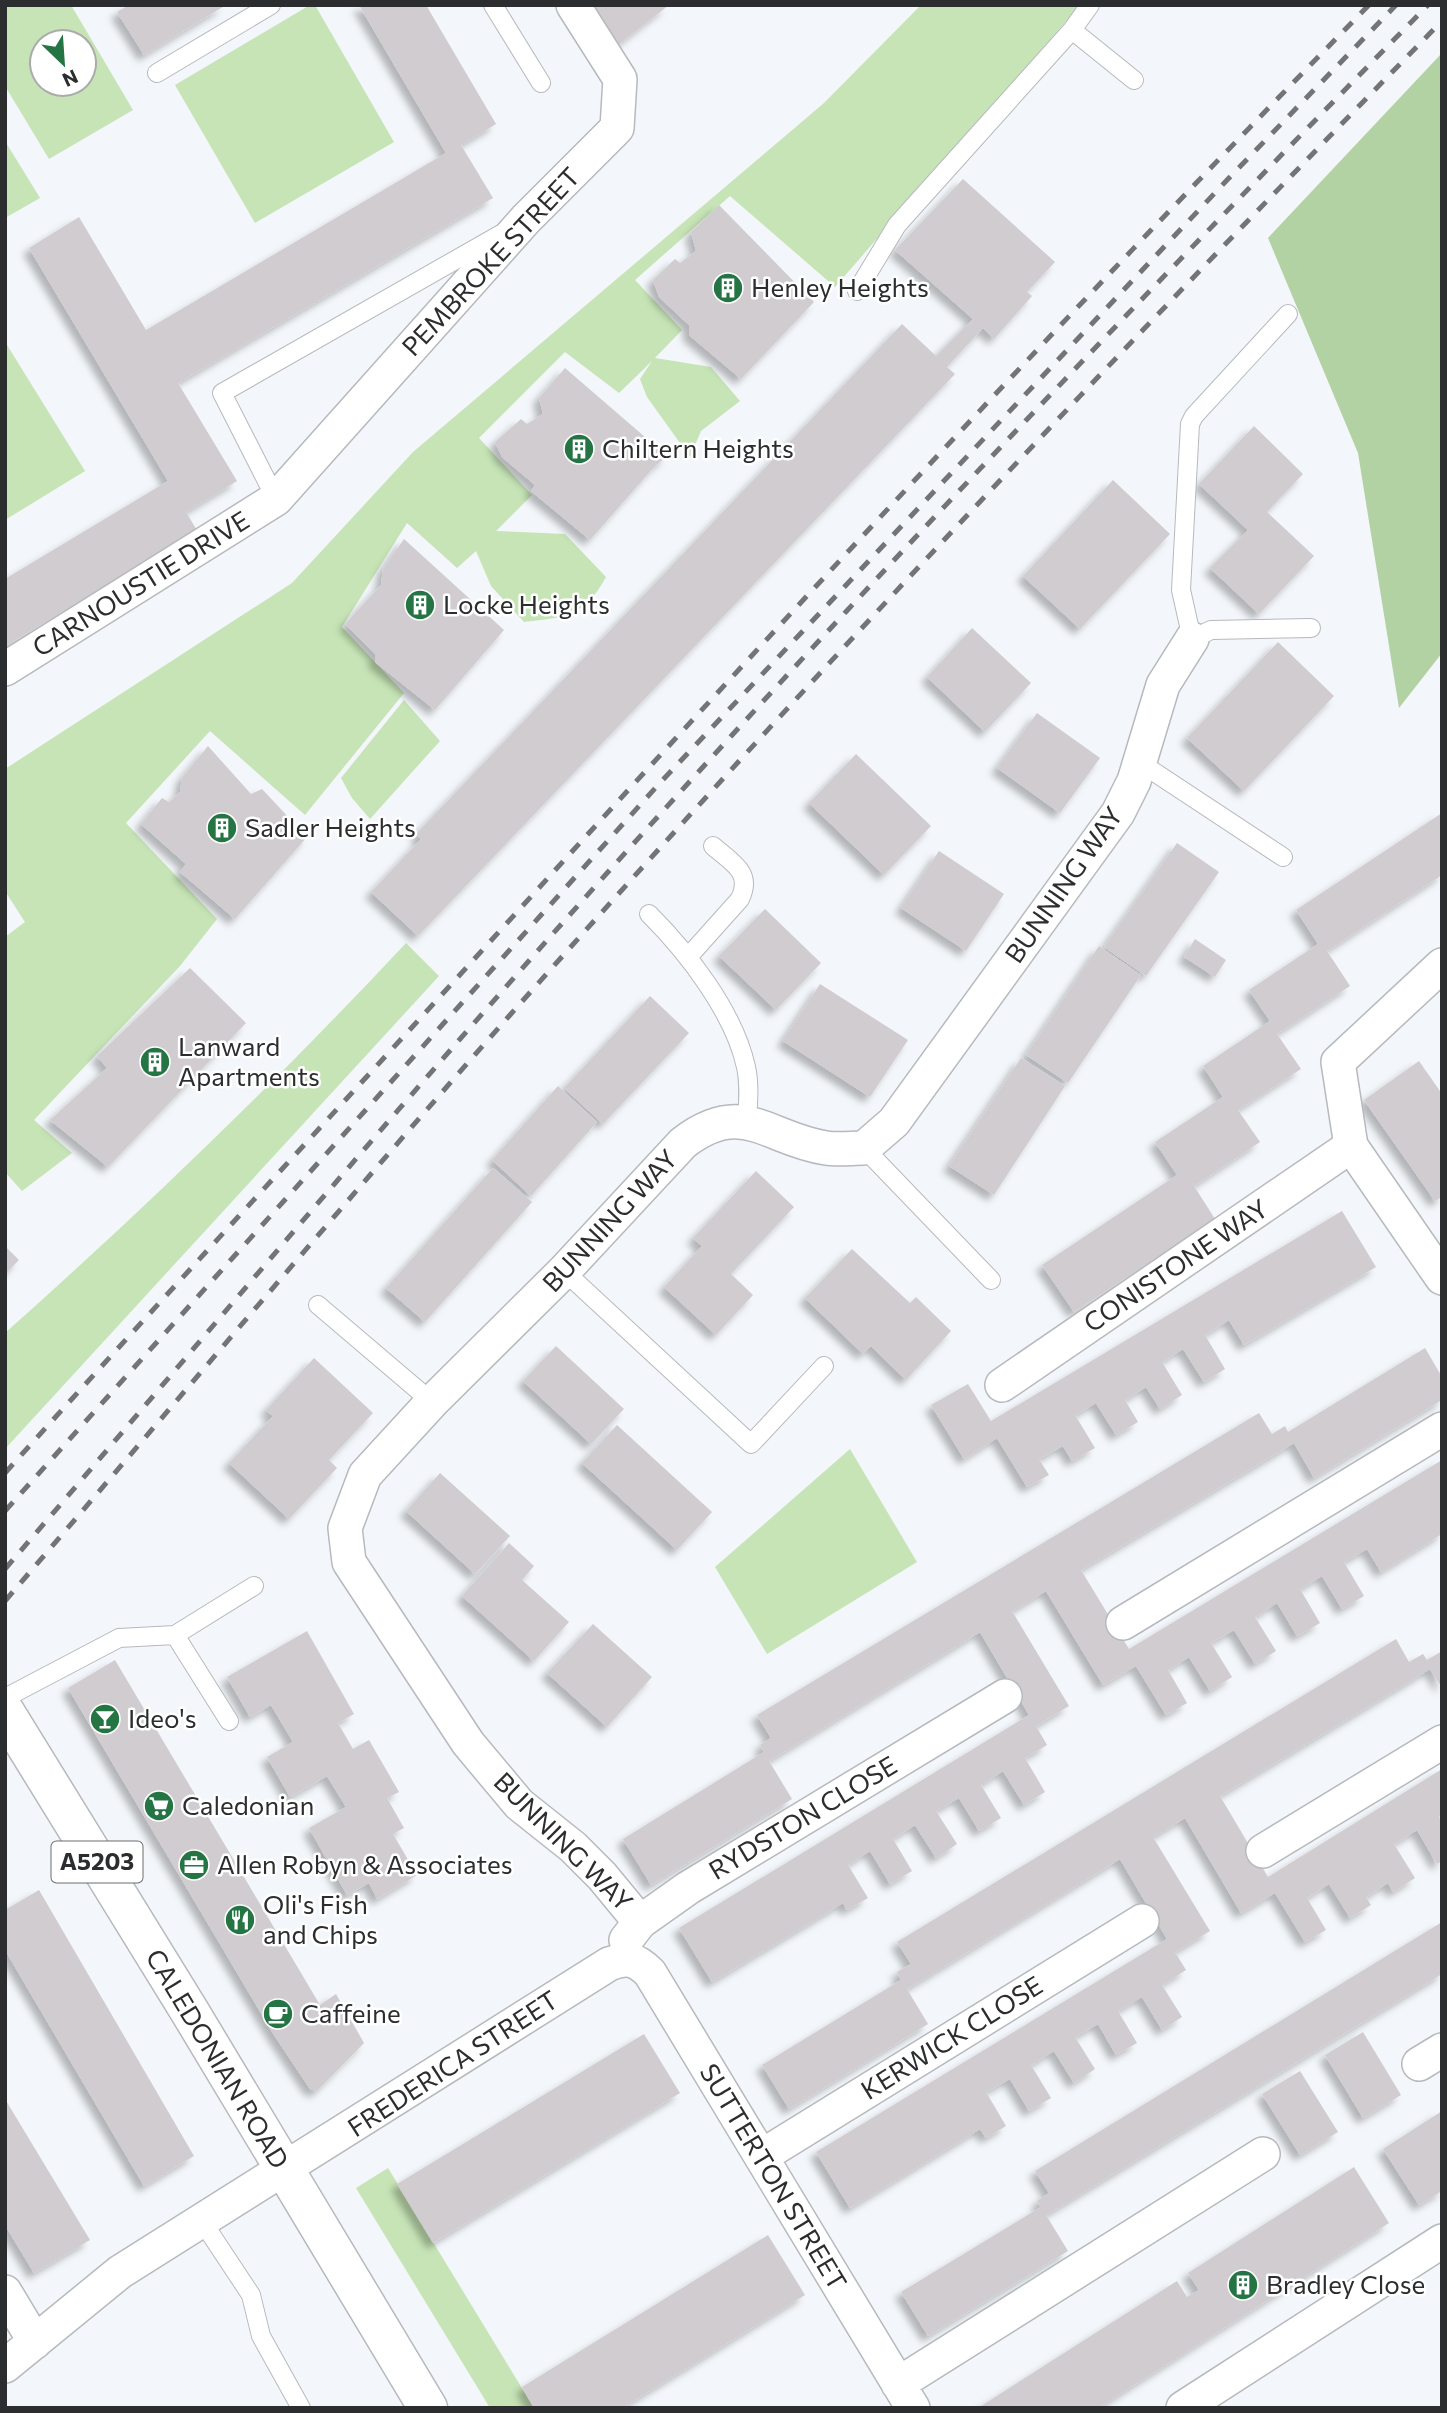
<svg xmlns="http://www.w3.org/2000/svg" width="1447" height="2413" font-family="Commissioner,sans-serif">
<defs>
<filter id="shadow"><feDropShadow dx="-6" dy="6" stdDeviation="3.5" flood-color="#0004"/></filter>
</defs>
<rect width="100%" height="100%" fill="#f3f6fa"/>
<!-- green -->
<path fill="#c6e4b6" fill-rule="evenodd" d="M5 5H71L133 110 49 159 5 86ZM84 42V84H42V42Z
M310 5H315L394 142 255 223 175 85Z
M921 5H1080L835 287 730 196 635 280 682 330 655 358 711 367 740 401 701 431 690 457 647 397 640 379 652 361 619 393 565 352 479 438 532 495 496 531 565 534 606 577C584 617 566 617 524 622L491 586 476 551 457 568 407 523 342 627 404 693 305 815 210 731 126 823 217 919 180 966 34 1120 72 1153 22 1191 5 1172V937L25 922 5 891V769L292 583 413 452 824 103Z
M5 141 40 198 5 218Z
M7 345 85 471 5 520V347Z
M404 700 440 741 370 819 352 798 341 778Z
M406 943 439 976 5 1449V1333C144 1209 279 1079 406 943Z
M850 1449 917 1562 767 1654 715 1567Z
M388 2168 534 2408H490L356 2188Z"/>
<!-- forest -->
<path fill="#b3d2a3" d="M1442 53V653L1399 708 1358 453 1268 238Z"/>
<!-- building -->
<path fill="#d0cccf" filter="url(#shadow)" d="M129 5H226L144 55 117 12Z
M359 5H426L496 124 461 145 493 198 178 383 237 481 186 512 198 532 5 646V579L168 481 29 248 79 217 146 330 446 153Z
M599 5H669L618 45 593 10Z
M963 179 1055 262 1027 292 1032 296 994 339 983 328 947 367 955 374 418 936 371 892 421 839 416 834 902 324 936 356 973 319 895 250Z
M719 205 814 302 741 379 689 335V325L659 297 653 280 675 259 680 263 696 251 691 232Z
M565 368 667 456 654 467 590 540 531 491 535 485 502 457 495 442 521 419 527 424 543 414 539 398Z
M1254 426 1303 474 1267 512 1314 556 1259 614 1210 568 1248 530 1199 484Z
M1113 480 1170 534 1080 629 1023 576Z
M404 539 504 630 435 710 375 662V654L345 624 381 585 383 569Z
M972 628 1031 683 985 732 927 677Z
M1278 642 1334 696 1244 791 1187 738Z
M1037 713 1100 758 1060 813 997 768Z
M208 746 251 794 262 789 307 837 235 919 180 872 186 864 141 824 162 798 169 802 180 792 182 778Z
M856 754 931 826 884 875 809 803Z
M1442 813V875L1327 951 1350 986 1277 1034 1301 1069 1238 1110 1260 1142 1194 1186 1215 1219 1074 1312 1042 1265 1177 1175 1155 1142 1223 1097 1203 1066 1270 1021 1249 990 1318 944 1296 910Z
M1177 843 1219 872 1146 976 1104 947Z
M939 851 1004 894 966 951 901 908Z
M765 909 821 963 776 1010 719 956Z
M1195 939 1226 960 1215 977 1184 957Z
M1099 946 1141 975 1068 1083 1026 1055Z
M190 968 246 1023 108 1167 50 1120 107 1068 97 1056Z
M820 984 908 1040 870 1097 783 1041Z
M650 996 689 1033 603 1124 564 1088Z
M1021 1058 1065 1086 994 1195 949 1166Z
M1419 1061 1442 1094V1197L1435 1201 1364 1100Z
M558 1086 597 1122 531 1196 492 1160Z
M493 1168 532 1202 425 1322 386 1288Z
M756 1171 794 1207 731 1274 753 1295 716 1335 664 1287 702 1246 693 1238Z
M1342 1211 1376 1267 1244 1345 1229 1320 1205 1335 1225 1369 1204 1382 1183 1349 1162 1362 1182 1395 1160 1409 1146 1387 1125 1400 1138 1422 1116 1435 1096 1403 1075 1415 1095 1448 1072 1461 1063 1446 1039 1459 1049 1475 1027 1487 997 1438 964 1459 931 1405 968 1384 991 1421Z
M5 1246 19 1260 5 1274Z
M852 1249 910 1303 916 1297 951 1331 906 1380 871 1346 863 1354 805 1298Z
M556 1346 624 1409 591 1444 523 1381Z
M1425 1348 1442 1377V1400L1314 1478 1294 1443 1081 1570 1129 1649 1442 1460V1534L1381 1572 1367 1549 1344 1562 1364 1596 1342 1609 1322 1576 1300 1589 1320 1623 1297 1636 1277 1603 1255 1617 1276 1651 1255 1664 1234 1630 1211 1643 1232 1677 1210 1691 1189 1657 1168 1670 1187 1703 1166 1715 1136 1666 1103 1685 1046 1591 1012 1611 1069 1706 1036 1726 1047 1745 1025 1758 1045 1792 1024 1805 1003 1771 981 1785 1001 1818 979 1831 959 1798 936 1811 957 1844 936 1858 915 1825 893 1839 912 1871 890 1884 870 1851 848 1865 868 1898 847 1910 843 1903 712 1982 679 1928 1029 1715 980 1632 769 1761 792 1799 651 1885 623 1839 764 1752 760 1745 771 1738 757 1715 1259 1413 1272 1434 1285 1426 1288 1432Z
M314 1358 373 1413 329 1460 337 1468 289 1519 229 1463 273 1416 266 1410Z
M617 1425 712 1512 677 1550 582 1463Z
M440 1473 510 1536 475 1574 406 1511Z
M509 1543 534 1566 522 1580 569 1622 534 1661 462 1596Z
M593 1624 652 1677 607 1727 547 1673Z
M307 1631 354 1714 338 1723 353 1749 369 1740 399 1792 387 1798 404 1828 393 1834 417 1875 377 1899 369 1883 347 1895 309 1828 346 1807 327 1776 290 1797 267 1757 293 1742 271 1705 250 1717 227 1677Z
M1396 1639 1409 1662 1423 1654 1427 1660 1442 1651V1688L1430 1669 1220 1796 1268 1877 1442 1769V1815L1439 1817 1442 1822V1861L1437 1864 1417 1830 1394 1844 1415 1878 1393 1892 1388 1883 1366 1897 1371 1905 1350 1918 1329 1884 1307 1898 1326 1930 1305 1942 1275 1893 1241 1913 1185 1818 1153 1837 1210 1931 1175 1952 1186 1970 1162 1985 1182 2017 1162 2030 1142 1997 1118 2011 1137 2043 1116 2055 1098 2024 1075 2037 1095 2069 1074 2083 1054 2051 1031 2065 1051 2098 1029 2111 1010 2079 986 2092 1006 2126 986 2138 980 2129 850 2208 816 2152 1167 1939 1120 1859 907 1989 928 2024 789 2109 762 2065 901 1980 897 1972 911 1964 897 1942Z
M115 1660 320 2005 336 1994 364 2043 317 2091 310 2089 274 2035 68 1688Z
M39 1890 194 2156 144 2186 5 1950V1910Z
M1442 1922V1974L1046 2215 1068 2251 928 2336 901 2292 1041 2207 1037 2201 1049 2193 1035 2171Z
M1363 2032 1401 2095 1363 2118 1325 2055Z
M644 2034 680 2093 433 2243 397 2184Z
M1300 2071 1338 2132 1300 2155 1262 2094Z
M5 2099 90 2240 34 2273 5 2225Z
M1442 2111V2191L1419 2205 1383 2149Z
M1354 2167 1389 2223 1098 2408H978L1177 2281 1187 2297 1199 2290 1188 2273Z
M768 2235 805 2295 622 2408H534L522 2387Z"/>
<g fill="none" stroke-linecap="round" stroke-linejoin="round">
<!-- lane casing -->
<g stroke="#b6b9bd" stroke-width="20">
<path id="lane" d="M493 5 541 83
M1072 30 1134 80
M157 73 271 5
M857 291 897 225 1072 30 1090 5
M1288 314 1194 416 1190 424 1181 590 1192 639 1211 630 1311 628
M276 499 222 393 501 234
M1139 762 1283 857
M649 914C687 952 734 1012 746 1067 750 1085 748 1103 747 1121
M689 956 740 899C753 872 732 863 713 846
M864 1148 991 1280
M564 1271 751 1444 824 1366
M318 1305 432 1402
M175 1635 229 1721
M5 1698 119 1638 175 1635 254 1586
M202 2221 251 2295 261 2336 301 2408"/>
</g>
<!-- street casing -->
<g stroke="#b6b9bd" stroke-width="36">
<path id="street" d="M5 669 276 499 526 219 617 128 620 79 573 5
M1351 1146 1338 1062 1442 965
M1002 1385 1351 1146 1442 1278
M1123 1623 1442 1429
M1263 1851 1442 1742
M640 1922 602 1876 573 1847 519 1804 468 1743 349 1562 345 1528 365 1475 432 1402 564 1271 683 1143C743 1097 767 1139 826 1148 838 1150 852 1148 864 1148L894 1122 1118 813 1134 781 1163 685 1192 639
M626 1940 640 1922 688 1888 1005 1696
M1419 2064 1442 2050
M762 2156 1142 1921
M5 2292 35 2342
M5 2366 120 2272 609 1964C628 1957 636 1959 650 1973L913 2408
M898 2384 1263 2154
M1183 2408 1442 2241"/>
</g>
<!-- primary casing -->
<g stroke="#b6b9bd" stroke-width="41">
<path id="primary" d="M5 1712 190 2012 428 2408"/>
</g>
<!-- lane -->
<use href="#lane" stroke="#fff" stroke-width="18"/>
<!-- street -->
<use href="#street" stroke="#fff" stroke-width="33"/>
<!-- primary -->
<use href="#primary" stroke="#fff" stroke-width="38"/>
<!-- rail -->
<path stroke="#727476" stroke-width="5" stroke-dasharray="12 12" stroke-linecap="butt" d="M5 1473C158 1303 313 1136 467 967 762 642 1061 319 1369 5
M5 1511 658 785 1228 179 1396 5
M5 1569C167 1381 326 1191 490 1005 791 662 1108 331 1428 5
M5 1601C173 1406 339 1208 510 1015 811 676 1124 346 1442 21"/>
</g>
<!-- icons -->
<defs>
<g id="building-disc" transform="scale(1.575)"><circle r="9.5" fill="#247444" stroke="#fff"/><path d="M-4-6H4V6H1V3H-1V6H-4ZM-2.5-4.3h1.7v1.8h-1.7ZM.8-4.3h1.7v1.8H.8ZM-2.5-1h1.7V.8h-1.7ZM.8-1h1.7V.8H.8Z" fill="#fff"/></g>
<g id="bar-disc" transform="scale(1.575)"><circle r="9.5" fill="#247444" stroke="#fff"/><path d="M-6-5H6L.8 .8V4.5H3.5V6h-7V4.5H-.8V.8Z" fill="#fff"/></g>
<g id="supermarket-disc" transform="scale(1.575)"><circle r="9.5" fill="#247444" stroke="#fff"/><path d="M-6-5.5h2.5l.6 2H6L4.5 2H-2.5L-4.4-4H-6ZM-1.5 3.2a1.3 1.3 0 1 0 .1 0ZM3 3.2a1.3 1.3 0 1 0 .1 0Z" fill="#fff"/></g>
<g id="office-disc" transform="scale(1.575)"><circle r="9.5" fill="#247444" stroke="#fff"/><path d="M-6-3h4V-5.5h4V-3h4V5H-6ZM-1-4.5V-3h2v-1.5ZM-6 0V1H6V0Z" fill="#fff"/></g>
<g id="restaurant-disc" transform="scale(1.575)"><circle r="9.5" fill="#247444" stroke="#fff"/><path d="M-5-6h1v4h1v-4h1v4h1v-4h1v5L-1.5 .5V6h-2V.5L-5-1ZM5-6V6H3V1.5H1.5Q1.5-4 5-6Z" fill="#fff"/></g>
<g id="cafe-disc" transform="scale(1.575)"><circle r="9.5" fill="#247444" stroke="#fff"/><path d="M-5.5-4.5H6V0H3Q3 3.5 0 3.5H-2.5Q-5.5 3.5-5.5 0ZM3-3.2v2h1.7v-2ZM-6 4.5H4V6H-6Z" fill="#fff"/></g>
</defs>
<g fill-rule="evenodd">
<use href="#building-disc" x="728" y="288"/>
<use href="#building-disc" x="579" y="449"/>
<use href="#building-disc" x="420" y="605"/>
<use href="#building-disc" x="222" y="828"/>
<use href="#building-disc" x="155" y="1062"/>
<use href="#bar-disc" x="105" y="1719"/>
<use href="#supermarket-disc" x="159" y="1806"/>
<use href="#office-disc" x="194" y="1865"/>
<use href="#restaurant-disc" x="240" y="1920"/>
<use href="#cafe-disc" x="278" y="2014"/>
<use href="#building-disc" x="1243" y="2285"/>
</g>
<g text-anchor="middle" stroke-width="5" stroke-linejoin="round" paint-order="stroke">
<!-- shield labels -->
<rect fill="#fff" stroke="#6b6c6d" stroke-width="2" x="51.5" y="1841.5" width="91" height="41" rx="5"/>
<g font-size="24" font-weight="bold" fill="#2c2d2e">
<text x="97" y="1870">A5203</text>
</g>
<!-- street labels -->
<g font-size="26" fill="#2c2d2e" stroke="#fff">
<text transform="translate(491 262) rotate(-47)" y="9">PEMBROKE STREET</text>
<text transform="translate(141 584) rotate(-32)" y="9">CARNOUSTIE DRIVE</text>
<text transform="translate(1064 885) rotate(-55)" y="9">BUNNING WAY</text>
<text transform="translate(610 1221) rotate(-47)" y="9">BUNNING WAY</text>
<text transform="translate(1176 1266) rotate(-34)" y="9">CONISTONE WAY</text>
<text transform="translate(803 1818) rotate(-31)" y="9">RYDSTON CLOSE</text>
<text transform="translate(563 1842) rotate(45)" y="9">BUNNING WAY</text>
<text transform="translate(952 2038) rotate(-32)" y="9">KERWICK CLOSE</text>
<text transform="translate(217 2059) rotate(59)" y="9">CALEDONIAN ROAD</text>
<text transform="translate(453 2064) rotate(-33)" y="9">FREDERICA STREET</text>
<text transform="translate(773 2177) rotate(59)" y="9">SUTTERTON STREET</text>
</g>
<!-- poi labels -->
<g font-size="26" fill="#2c2d2e" stroke="#fff" text-anchor="start">
<text x="751" y="297">Henley Heights</text>
<text x="602" y="458">Chiltern Heights</text>
<text x="443" y="614">Locke Heights</text>
<text x="245" y="837">Sadler Heights</text>
<text x="178" y="1056">Lanward<tspan x="178" dy="30">Apartments</tspan></text>
<text x="128" y="1728">Ideo's</text>
<text x="182" y="1815">Caledonian</text>
<text x="217" y="1874">Allen Robyn &amp; Associates</text>
<text x="263" y="1914">Oli's Fish<tspan x="263" dy="30">and Chips</tspan></text>
<text x="301" y="2023">Caffeine</text>
<text x="1266" y="2294">Bradley Close</text>
</g>
</g>
<!-- border -->
<rect width="1447" height="2413" fill="none" stroke="#2c2d2e" stroke-width="14"/>
<!-- north arrow -->
<g transform="translate(63 63) rotate(155)"><circle r="33" fill="#ffffff" stroke="#ababab" stroke-width="2"/>
<path d="M0-5L12 26L0 18L-12 26Z" fill="#247444"/>
<text y="-10" font-size="19" font-weight="bold" text-anchor="middle" fill="#2c2d2e">N</text>
</g>
</svg>
